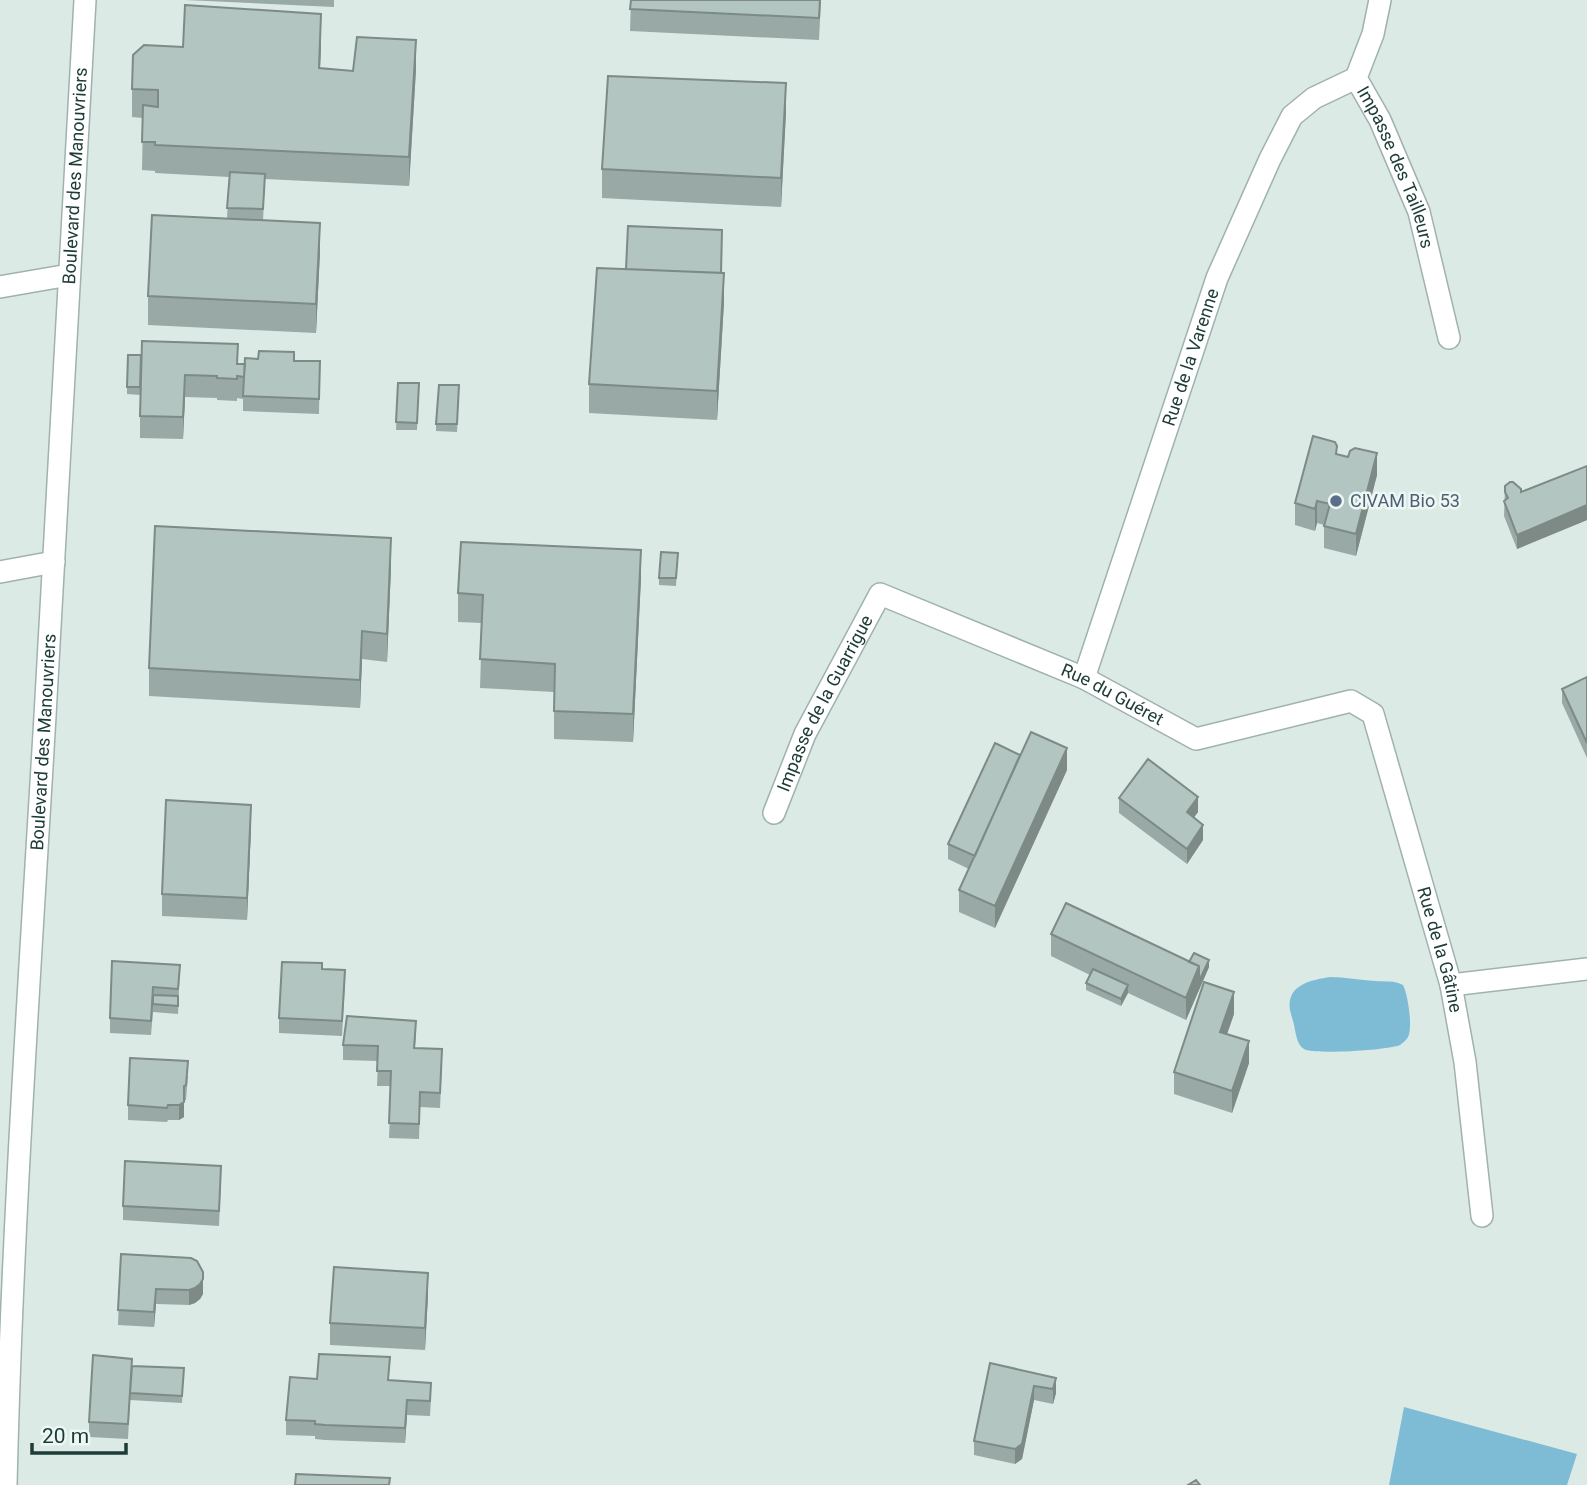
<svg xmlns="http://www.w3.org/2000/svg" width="1587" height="1485" font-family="Roboto,sans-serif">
<rect width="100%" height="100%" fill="#dceae6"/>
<!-- water -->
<path fill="#7ebcd6" d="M1330 977C1345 977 1360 980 1375 981 1385 982 1394 980 1403 985 1408 994 1413 1028 1408 1037 1407 1039 1402 1044 1400 1045 1389 1050 1314 1055 1304 1049 1297 1045 1296 1034 1294 1025 1293 1020 1291 1015 1290 1010 1286 985 1311 980 1330 977Z
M1404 1407 1577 1454 1567 1485H1389Z"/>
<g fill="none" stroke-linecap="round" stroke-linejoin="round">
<!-- minor casing -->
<g stroke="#9fb2ae" stroke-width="24">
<g id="minor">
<path id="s1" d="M1380 0 1373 34 1356 78 1380 120 1419 212 1449 338"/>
<path d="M0 287 69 275"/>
<path d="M0 572 54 562"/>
<path id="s2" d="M1084 678 1217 278 1270 159 1292 116 1314 98 1356 78"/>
<path id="s3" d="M774 813 805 734 880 594 1084 678 1196 739 1351 701 1373 714 1451 985 1465 1062 1482 1216"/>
<path d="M1451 985 1587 969"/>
<path id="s4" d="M6 1485C12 1229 30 972 45 716 59 478 71 239 85 0"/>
</g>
</g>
<!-- minor -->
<use href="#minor" stroke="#fff" stroke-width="21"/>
</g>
<!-- wall -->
<path fill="#99a9a5" d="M185 0H334V7Z
M631 0H821L819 40 630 31Z
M321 43 320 68 353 71 416 69 409 186 265 179 263 221 320 252 316 333 148 325V296L227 219 229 177 155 173V171L142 170 143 118 132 117V89L183 47Z
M786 112 781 207 602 198V169Z
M721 273 724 302 717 420 589 413V384Z
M294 361H320L319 414 243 411V399L237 398V401L217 400V398L185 397 183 439 140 438V395L127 394V387L238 364Z
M398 383H419L417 430H396Z
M459 392 457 432 436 431V424Z
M1337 454 1377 475 1356 556 1324 548V525L1317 523 1315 531 1295 525V503Z
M1587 466V520L1517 549 1504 516 1505 486 1521 492Z
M678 553 676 586 659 585V578Z
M391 567 387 662 362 659 360 708 149 696V668Z
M641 578 633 742 554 739V692L480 688 482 623 458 622V593Z
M1587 677V758L1562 703V689Z
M1020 755 1067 770 995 928 959 912V890L969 869 948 859V844Z
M1119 798 1198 812 1194 817 1203 840 1187 864 1119 813Z
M251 827 247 920 162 916V894Z
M1051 934 1189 962 1209 967 1186 1020 1128 993 1121 1006 1086 990V983L1090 975 1051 956Z
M180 965 178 1014 153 1012 151 1035 110 1033V1018Z
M322 969 345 984 342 1036 279 1033V1018Z
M1234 1014 1227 1034 1249 1063 1232 1113 1174 1094V1072Z
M416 1036 415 1048 442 1064 440 1108 420 1107 419 1139 389 1138 391 1086H377L378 1061 343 1060V1045Z
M188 1076 186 1100 184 1101V1117L179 1120H168L167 1122 128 1120V1105Z
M221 1181 219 1226 123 1220V1206Z
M121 1254 203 1294 200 1299 195 1303 189 1305 156 1304 154 1327 118 1325Z
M428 1295 425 1350 330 1345V1323Z
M990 1363 1056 1378V1393L1053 1404 1034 1400 1022 1459 1015 1464 974 1455V1441Z
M132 1367 184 1368 182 1403 130 1400 128 1439 89 1437V1422Z
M317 1379 389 1380 431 1398 430 1416 407 1415 405 1443 325 1440 315 1439V1436L286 1435V1420Z"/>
<!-- shaded-wall -->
<path fill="#7d8a86" d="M321 14V43L319 96V68Z
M416 40V69L409 186V157Z
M786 83V112L781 207V178Z
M320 223V252L316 333V304Z
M724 273V302L717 420V391Z
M185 375V397L183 439V417Z
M1377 453V475L1356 556V534Z
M1317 501V523L1315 531V509Z
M1587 505V520L1517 549V535Z
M391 538V567L387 662V634Z
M641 550V578L633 742V714Z
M362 631V659L360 708V680Z
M1067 748V770L995 928V906Z
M1198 797V812L1187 827V812Z
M251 805V827L247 920V898Z
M1203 825V840L1187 864V849Z
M1209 960V967L1186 1020V998L1199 966Z
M1128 985V993L1121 1006V999Z
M1234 992V1014L1220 1054V1032Z
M1249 1041V1063L1232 1113V1091Z
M184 1102V1117L179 1120V1105Z
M203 1272V1294L200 1299 195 1303 189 1305V1290Z
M428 1273V1295L425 1350V1328Z
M156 1289V1304L154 1327V1312Z
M1056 1378V1393L1053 1404V1389Z
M1034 1386V1400L1022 1459 1015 1464V1449Z
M407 1400V1415L405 1443V1428Z"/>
<!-- building -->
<path fill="#b2c5c0" stroke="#7d8a86" stroke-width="2" d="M631 0H820L819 18 630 9Z
M185 5 321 14 319 68 353 71 357 37 416 40 409 157 155 145V142H142L143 105 158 107V90L132 89 133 55 144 45 183 47Z
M608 76 786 83 781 178 602 169Z
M230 172 265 174 263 209 227 208Z
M152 215 320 223 316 304 148 296Z
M628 226 722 230 721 273 626 269Z
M597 268 724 273 717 391 589 384Z
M142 341 238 344 237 364H245L244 377 237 376V379L217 378V376L185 375 183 417 140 416Z
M259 351 294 352V361H320L319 399 243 396 245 358 258 359Z
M128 355H141L140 387H127Z
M398 383H419L417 423 396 422Z
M439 385H459L457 424H436Z
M1313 436 1335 442 1337 446 1336 454 1348 457 1350 451 1355 448 1377 453 1356 534 1324 526 1330 504 1317 501 1315 509 1295 503Z
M1587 466V505L1517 535 1504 501 1508 498 1505 492V486L1510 482H1513L1521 489V492Z
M155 526 391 538 387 634 362 631 360 680 149 668Z
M461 542 641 550 633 714 554 711 555 664 480 659 483 595 458 593Z
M661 552 678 553 676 578H659Z
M1587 677V743L1562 689Z
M1031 732 1067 748 995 906 959 890Z
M995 743 1020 755 975 856 948 844Z
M1148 759 1198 797 1187 812 1203 825 1187 849 1119 798Z
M166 800 251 805 247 898 162 894Z
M1066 903 1199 966 1186 998 1051 934Z
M1194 953 1209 960 1199 981V966L1189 962Z
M112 961 180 965 178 989 153 987 151 1021 110 1018Z
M282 962 322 963V969L345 970 342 1021 279 1018Z
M1093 969 1128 985 1121 999 1086 983Z
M1204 982 1234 992 1220 1032 1249 1041 1232 1091 1174 1072Z
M153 995 178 996V1006L153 1004Z
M347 1016 416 1021 414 1048 442 1049 440 1093 420 1092 419 1124 389 1123 391 1071H377L378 1046 343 1045Z
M130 1058 188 1061 186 1085 184 1086V1102L179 1105H168L167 1108 128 1105Z
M125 1161 221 1166 219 1211 123 1206Z
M121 1254 191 1258 197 1261 203 1272V1279L200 1284 195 1288 189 1290 156 1289 154 1312 118 1310Z
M334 1267 428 1273 425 1328 330 1323Z
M319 1354 390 1357 388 1380 431 1383 430 1401 407 1400 405 1428 325 1425 315 1424V1421L286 1420 290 1377 317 1379Z
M93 1355 132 1359 128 1424 89 1422Z
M990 1363 1056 1378 1053 1389 1034 1386 1022 1444 1015 1449 974 1441Z
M132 1366 184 1368 182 1396 130 1393Z
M296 1474 390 1478 389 1485H295Z
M1196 1480 1200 1485H1188Z"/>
<!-- markers -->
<circle fill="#5c6f8a" stroke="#edf7f3" stroke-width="2.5" cx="1336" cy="501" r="7"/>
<g text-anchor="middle" stroke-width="5" stroke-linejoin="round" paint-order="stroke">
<!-- street labels -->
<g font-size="18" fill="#1d3b37" stroke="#edf7f3">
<text dy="6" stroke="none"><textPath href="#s1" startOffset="180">Impasse des Tailleurs</textPath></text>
<text dy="6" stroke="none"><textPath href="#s4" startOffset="1311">Boulevard des Manouvriers</textPath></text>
<text dy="6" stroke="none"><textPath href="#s2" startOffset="338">Rue de la Varenne</textPath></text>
<text dy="6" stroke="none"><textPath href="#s3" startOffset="497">Rue du Guéret</textPath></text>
<text dy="6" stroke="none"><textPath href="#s3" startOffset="121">Impasse de la Guarrigue</textPath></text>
<text dy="6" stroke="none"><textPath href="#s4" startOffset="744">Boulevard des Manouvriers</textPath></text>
<text dy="6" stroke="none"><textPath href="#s3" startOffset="1022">Rue de la Gâtine</textPath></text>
</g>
<!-- service labels -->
<g font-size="18" fill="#4e5e75" stroke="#edf7f3" text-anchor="start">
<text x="1350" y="507">CIVAM Bio 53</text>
</g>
</g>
<!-- scale -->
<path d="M32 1443v10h94v-10" fill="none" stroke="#1d3b37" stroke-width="3.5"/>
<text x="42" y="1443" font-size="21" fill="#1d3b37" stroke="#edf7f3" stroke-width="5" paint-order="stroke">20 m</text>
</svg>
